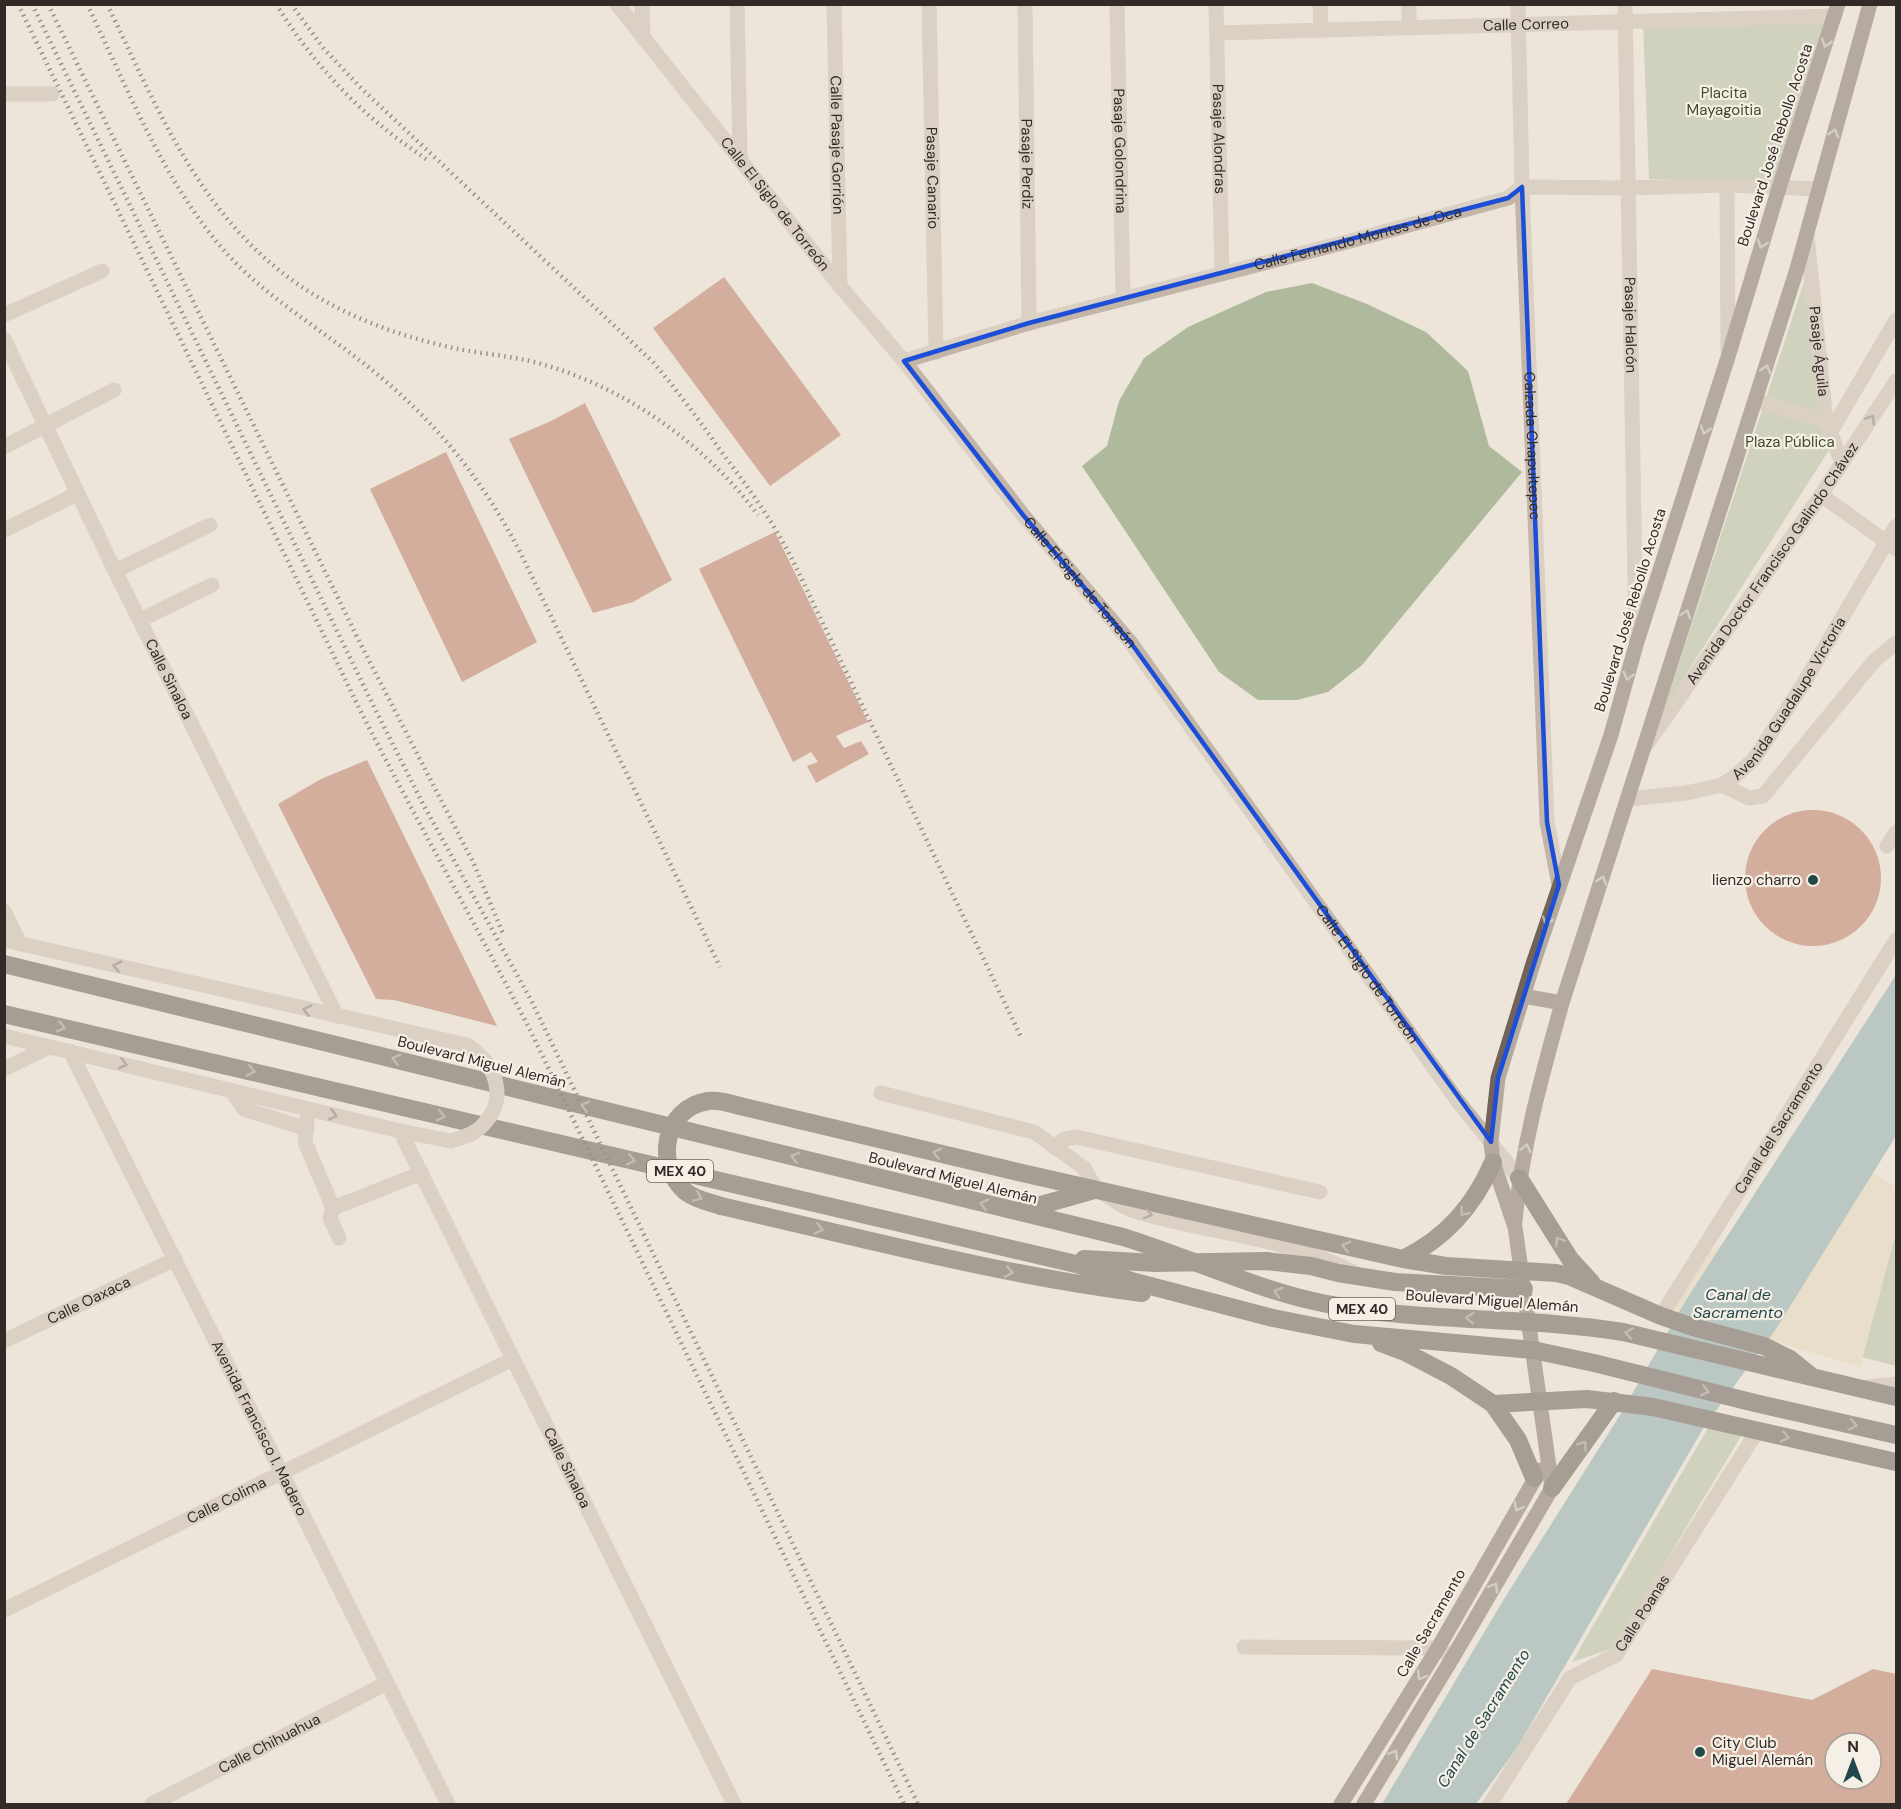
<svg xmlns="http://www.w3.org/2000/svg" width="1901" height="1809" font-family="'DM Sans',sans-serif">
<rect width="100%" height="100%" fill="#ede5da"/>
<!-- green -->
<path fill="#afba9c" d="M1831 20 1780 179H1649L1643 23Z
M1807 273 1831 447 1664 709Z
M1312 283 1367 304 1426 332 1468 371 1489 446 1522 472 1362 665 1328 692 1297 700H1258L1219 672 1082 466 1107 446 1119 401 1144 358 1188 327 1266 292Z
M1896 1196V1366L1796 1340Z
M1709 1426 1741 1436 1614 1648 1572 1662Z"/>
<!-- sand -->
<path fill="#e5d6b4" d="M1853 1162 1896 1187V1233L1860 1367 1673 1311 1710 1252Z"/>
<!-- water -->
<path fill="#7ca3a6" d="M1896 975V1136L1776 1329 1704 1427 1517 1748 1476 1804H1382L1504 1599 1620 1415 1686 1300Z"/>
<!-- building -->
<path fill="#b56c50" fill-rule="evenodd" d="M724 277 841 435 770 486 653 328Z
M585 403 672 580 633 602 593 613 509 439 551 421Z
M446 452 537 642 462 682 370 489Z
M775 532 868 722 836 736 844 748 861 741 869 754 816 783 807 766 818 762 811 752 793 762 699 569Z
M367 760 497 1026 394 1000 376 999 278 804 321 779Z
M1745 878a68 68 0 1 1 136 0a68 68 0 1 1-136 0Z
M1652 1669 1812 1700 1873 1669 1896 1674V1804H1566ZM1835 1743H1871V1779H1835Z"/>
<g fill="none" stroke-linecap="round" stroke-linejoin="round">
<!-- minor -->
<g stroke="#c3b5a7" stroke-width="15">
<path id="s1" d="M617 4 840 286 904 361 1023 515 1131 643 1457 1100 1519 1178"/>
<path d="M642 4 643 38"/>
<path d="M737 4 740 160"/>
<path id="s2" d="M834 4 840 286"/>
<path id="s3" d="M929 4 936 352"/>
<path id="s4" d="M1025 4 1029 323"/>
<path id="s5" d="M1117 4 1123 298"/>
<path id="s6" d="M1216 4 1222 273"/>
<path d="M1320 4 1321 30"/>
<path d="M1409 4V28"/>
<path id="s7" d="M1518 4 1522 187 1544 744 1547 822 1559 885"/>
<path id="s8" d="M1625 4 1636 640"/>
<path id="s9" d="M1217 33 1835 16"/>
<path d="M4 94H52"/>
<path d="M1727 185 1728 350"/>
<path id="s10" d="M1807 236 1826 421 1842 463"/>
<path d="M4 315 102 271"/>
<path id="s11" d="M4 339 115 571 337 1016"/>
<path id="s12" d="M904 361 1029 323 1354 240 1508 198 1522 187 1628 188 1727 185 1818 189"/>
<path d="M1756 401 1826 421"/>
<path d="M1830 433 1896 320"/>
<path d="M4 447 114 390"/>
<path d="M1821 495 1896 549"/>
<path d="M4 530 77 494"/>
<path d="M115 571 210 525"/>
<path d="M140 620 212 585"/>
<path id="s13" d="M1647 744 1821 495 1896 381"/>
<path d="M1722 785 1749 798 1763 796 1874 661 1896 643"/>
<path id="s14" d="M1628 799 1686 793 1722 785 1734 777 1754 759 1802 686 1896 526"/>
<path d="M1887 846 1896 832"/>
<path d="M4 911 20 944"/>
<path d="M4 940 467 1045"/>
<path d="M4 1036 400 1131 451 1141"/>
<path id="s15" d="M70 1051 448 1804"/>
<path d="M4 1069 49 1047"/>
<path d="M231 1090 244 1109 307 1129"/>
<path d="M881 1093 1034 1132 1084 1168 1096 1189 1123 1206 1135 1211C1209 1234 1283 1236 1353 1272"/>
<path d="M308 1109 305 1142 333 1208 330 1218 339 1238"/>
<path id="s16" d="M400 1131 734 1804"/>
<path d="M1054 1147 1064 1139 1076 1137 1320 1192"/>
<path d="M333 1208 422 1173"/>
<path id="s17" d="M1661 1316 1896 940"/>
<path id="s18" d="M4 1341 175 1259"/>
<path d="M1867 1387 1896 1384"/>
<path id="s19" d="M4 1610 513 1359"/>
<path d="M1244 1647 1438 1648 1453 1657"/>
<path id="s20" d="M152 1804 387 1683"/>
<path id="s21" d="M1490 1804 1570 1678 1616 1655 1758 1430"/>
</g>
<!-- major -->
<path stroke="#71625a" stroke-width="15" d="M1523 996 1562 1003
M1515 1221C1522 1146 1542 1075 1562 1003L1797 269 1870 4
M1341 1804 1438 1648 1540 1470
M1364 1804 1453 1657 1552 1488 1515 1227 1493 1162 1491 1142 1498 1078 1533 964 1611 735 1636 645 1728 357 1779 188 1838 4"/>
<!-- highway -->
<path stroke="#51453f" stroke-width="18" d="M4 964 1123 1237C1191 1258 1256 1290 1327 1304 1424 1323 1525 1316 1623 1332L1896 1397
M4 1014 1076 1264 1135 1282 1273 1318 1354 1334 1533 1350 1594 1363 1755 1403 1896 1435
M740 1106 1031 1175 1403 1259 1446 1266 1556 1273 1569 1276 1661 1316 1693 1327 1764 1346 1790 1359 1811 1376
M1519 1178 1570 1259 1592 1283
M721 1206C861 1238 1000 1275 1142 1293
M1020 1211 1094 1190
M1084 1259 1156 1263 1266 1261 1311 1266 1338 1273 1395 1282 1524 1289
M1403 1259C1446 1238 1474 1206 1493 1162
M1381 1343 1405 1352 1451 1376 1493 1404 1518 1440 1534 1478
M1493 1404 1587 1399 1653 1407 1896 1462
M1552 1488 1614 1401"/>
<!-- rail -->
<path stroke="#312a27" stroke-width="4.5" stroke-dasharray="1.5 4.5" stroke-linecap="butt" d="M18 4 360 710C415 818 475 923 530 1030L904 1804
M32 4 373 705 424 806 532 1002 918 1804
M48 4 360 643 474 864 504 936
M87 4C128 89 165 186 229 256 269 299 322 330 367 366 434 419 482 478 521 554L720 967
M107 4C158 109 199 216 299 285 346 317 401 337 458 349 484 354 511 356 538 363 625 387 704 443 758 515
M276 4C304 49 338 90 379 124 394 137 411 148 427 160
M291 4 324 49 363 90 653 362C677 390 699 420 720 450 748 487 775 524 795 565L1021 1037"/>
<!-- minor-bridge -->
<path stroke="#c3b5a7" stroke-width="15" d="M451 1141C462 1137 473 1135 481 1127 510 1100 496 1063 467 1045"/>
<!-- highway-bridge -->
<path stroke="#51453f" stroke-width="18" d="M721 1206C710 1202 696 1200 686 1192 654 1165 663 1108 708 1101 719 1100 729 1103 740 1106"/>
</g>
<!-- one-way arrows -->
<defs><path id="oneway-chevron" d="M-2-3.5L2.5 0L-2 3.5" fill="none" stroke-width="1.6" stroke-linecap="round" stroke-linejoin="round" transform="scale(1.5)"/></defs>
<g stroke="#bab0a6">
<use href="#oneway-chevron" transform="translate(1826 43) rotate(109)"/>
<use href="#oneway-chevron" transform="translate(1834 133) rotate(-74)"/>
<use href="#oneway-chevron" transform="translate(1762 244) rotate(107)"/>
<use href="#oneway-chevron" transform="translate(1766 369) rotate(-73)"/>
<use href="#oneway-chevron" transform="translate(1705 430) rotate(108)"/>
<use href="#oneway-chevron" transform="translate(1686 614) rotate(-72)"/>
<use href="#oneway-chevron" transform="translate(1628 676) rotate(105)"/>
<use href="#oneway-chevron" transform="translate(1602 880) rotate(-72)"/>
<use href="#oneway-chevron" transform="translate(1547 921) rotate(108)"/>
<use href="#oneway-chevron" transform="translate(1526 1148) rotate(-78)"/>
<use href="#oneway-chevron" transform="translate(1518 1507) rotate(119)"/>
<use href="#oneway-chevron" transform="translate(1494 1587) rotate(-60)"/>
<use href="#oneway-chevron" transform="translate(1421 1676) rotate(122)"/>
<use href="#oneway-chevron" transform="translate(1394 1754) rotate(-59)"/>
</g>
<g stroke="#736961">
<use href="#oneway-chevron" transform="translate(1871 419) rotate(-56)"/>
<use href="#oneway-chevron" transform="translate(117 966) rotate(-167)"/>
<use href="#oneway-chevron" transform="translate(307 1010) rotate(-167)"/>
<use href="#oneway-chevron" transform="translate(123 1064) rotate(14)"/>
<use href="#oneway-chevron" transform="translate(333 1115) rotate(14)"/>
<use href="#oneway-chevron" transform="translate(1148 1214) rotate(15)"/>
</g>
<g stroke="#938981">
<use href="#oneway-chevron" transform="translate(61 1027) rotate(13)"/>
<use href="#oneway-chevron" transform="translate(396 1059) rotate(-166)"/>
<use href="#oneway-chevron" transform="translate(251 1071) rotate(13)"/>
<use href="#oneway-chevron" transform="translate(585 1106) rotate(-166)"/>
<use href="#oneway-chevron" transform="translate(441 1116) rotate(13)"/>
<use href="#oneway-chevron" transform="translate(937 1153) rotate(-167)"/>
<use href="#oneway-chevron" transform="translate(795 1157) rotate(-166)"/>
<use href="#oneway-chevron" transform="translate(631 1160) rotate(13)"/>
<use href="#oneway-chevron" transform="translate(698 1197) rotate(23)"/>
<use href="#oneway-chevron" transform="translate(984 1204) rotate(-166)"/>
<use href="#oneway-chevron" transform="translate(1464 1212) rotate(129)"/>
<use href="#oneway-chevron" transform="translate(819 1229) rotate(13)"/>
<use href="#oneway-chevron" transform="translate(1559 1241) rotate(-123)"/>
<use href="#oneway-chevron" transform="translate(1346 1246) rotate(-167)"/>
<use href="#oneway-chevron" transform="translate(1009 1272) rotate(11)"/>
<use href="#oneway-chevron" transform="translate(1278 1292) rotate(-164)"/>
<use href="#oneway-chevron" transform="translate(1470 1318) rotate(-177)"/>
<use href="#oneway-chevron" transform="translate(1629 1333) rotate(-169)"/>
<use href="#oneway-chevron" transform="translate(1705 1391) rotate(14)"/>
<use href="#oneway-chevron" transform="translate(1853 1425) rotate(12)"/>
<use href="#oneway-chevron" transform="translate(1785 1437) rotate(13)"/>
<use href="#oneway-chevron" transform="translate(1583 1445) rotate(-54)"/>
</g>
<!-- marked area -->
<path d="M0 0H1901V1809H0ZM1522 187 1547 822 1559 885 1498 1078 1491 1142 1131 643 1023 515 904 361 1029 323 1508 198Z" fill="#ede5da" fill-opacity=".55" fill-rule="evenodd"/>
<path fill="none" stroke="#1d4ed8" stroke-width="4.5" stroke-linejoin="round" d="M1522 187 1547 822 1559 885 1498 1078 1491 1142 1131 643 1023 515 904 361 1029 323 1508 198Z"/>
<!-- markers -->
<g fill="#22484d" stroke="#f6efe5" stroke-width="2">
<circle cx="1813" cy="880" r="6"/>
<circle cx="1700" cy="1752" r="6"/>
</g>
<g text-anchor="middle" stroke-width="4.5" stroke-linejoin="round" paint-order="stroke">
<!-- shield labels -->
<g fill="#f6efe5" stroke="#6c6560" stroke-width="1.5">
<rect x="647" y="1160" width="66" height="22" rx="4.5"/>
<rect x="1329" y="1298" width="66" height="22" rx="4.5"/>
</g>
<g font-size="14" font-weight="bold" fill="#312a27">
<text x="680" y="1176">MEX 40</text>
<text x="1362" y="1314">MEX 40</text>
</g>
<!-- street labels -->
<g font-size="15" fill="#312a27" stroke="#f6efe5">
<text dy="5" stroke="none"><textPath href="#s9" startOffset="309">Calle Correo</textPath></text>
<text dy="5" stroke="none"><textPath href="#s6" startOffset="135">Pasaje Alondras</textPath></text>
<text dy="5" stroke="none"><textPath href="#s2" startOffset="141">Calle Pasaje Gorrión</textPath></text>
<text transform="translate(1775 145) rotate(-72)" y="5">Boulevard José Rebollo Acosta</text>
<text dy="5" stroke="none"><textPath href="#s5" startOffset="147">Pasaje Golondrina</textPath></text>
<text dy="5" stroke="none"><textPath href="#s4" startOffset="160">Pasaje Perdiz</textPath></text>
<text dy="5" stroke="none"><textPath href="#s3" startOffset="174">Pasaje Canario</textPath></text>
<text dy="5" stroke="none"><textPath href="#s1" startOffset="255">Calle El Siglo de Torreón</textPath></text>
<text dy="5" stroke="none"><textPath href="#s12" startOffset="470">Calle Fernando Montes de Oca</textPath></text>
<text dy="5" stroke="none"><textPath href="#s8" startOffset="321">Pasaje Halcón</textPath></text>
<text dy="5" stroke="none"><textPath href="#s10" startOffset="116">Pasaje Águila</textPath></text>
<text dy="5" stroke="none"><textPath href="#s7" startOffset="442">Calzada Chapultepec</textPath></text>
<text dy="5" stroke="none"><textPath href="#s13" startOffset="220">Avenida Doctor Francisco Galindo Chávez</textPath></text>
<text dy="5" stroke="none"><textPath href="#s1" startOffset="741">Calle El Siglo de Torreón</textPath></text>
<text transform="translate(1630 610) rotate(-73)" y="5">Boulevard José Rebollo Acosta</text>
<text dy="5" stroke="none"><textPath href="#s11" startOffset="378">Calle Sinaloa</textPath></text>
<text dy="5" stroke="none"><textPath href="#s14" startOffset="206">Avenida Guadalupe Victoria</textPath></text>
<text dy="5" stroke="none"><textPath href="#s1" startOffset="1227">Calle El Siglo de Torreón</textPath></text>
<text transform="translate(482 1062) rotate(14)" y="5">Boulevard Miguel Alemán</text>
<text dy="5" stroke="none"><textPath href="#s17" startOffset="222">Canal del Sacramento</textPath></text>
<text transform="translate(953 1178) rotate(14)" y="5">Boulevard Miguel Alemán</text>
<text dy="5" stroke="none"><textPath href="#s18" startOffset="94">Calle Oaxaca</textPath></text>
<text transform="translate(1492 1301) rotate(4)" y="5">Boulevard Miguel Alemán</text>
<text dy="5" stroke="none"><textPath href="#s15" startOffset="422">Avenida Francisco I. Madero</textPath></text>
<text dy="5" stroke="none"><textPath href="#s16" startOffset="376">Calle Sinaloa</textPath></text>
<text dy="5" stroke="none"><textPath href="#s19" startOffset="248">Calle Colima</textPath></text>
<text dy="5" stroke="none"><textPath href="#s21" startOffset="250">Calle Poanas</textPath></text>
<text transform="translate(1431 1623) rotate(-60)" y="5">Calle Sacramento</text>
<text dy="5" stroke="none"><textPath href="#s20" startOffset="132">Calle Chihuahua</textPath></text>
</g>
<!-- park labels -->
<g font-size="15" fill="#404c2e" stroke="#f6efe5">
<text x="1724" y="98">Placita<tspan x="1724" dy="17">Mayagoitia</tspan></text>
<text x="1790" y="447">Plaza Pública</text>
</g>
<!-- poi labels -->
<g font-size="15" fill="#312a27" stroke="#f6efe5" text-anchor="end">
<text x="1801" y="885">lienzo charro</text>
<text x="1712" y="1748" text-anchor="start">City Club<tspan x="1712" dy="17">Miguel Alemán</tspan></text>
</g>
<!-- water labels -->
<g font-size="16" font-style="italic" fill="#22484d" stroke="#f6efe5">
<text x="1738" y="1300">Canal de<tspan x="1738" dy="18">Sacramento</tspan></text>
<text transform="translate(1483 1718) rotate(-58)" y="6">Canal de Sacramento</text>
</g>
</g>
<!-- border -->
<rect width="1901" height="1809" fill="none" stroke="#312a27" stroke-width="12"/>
<!-- north arrow -->
<g transform="translate(1853 1761)"><circle r="28" fill="#f6efe5" stroke="#a7a099" stroke-width="1.5"/>
<path d="M0-4.5L10 22L0 15L-10 22Z" fill="#22484d"/>
<text y="-9" font-size="16" font-weight="bold" text-anchor="middle" fill="#312a27">N</text>
</g>
</svg>
